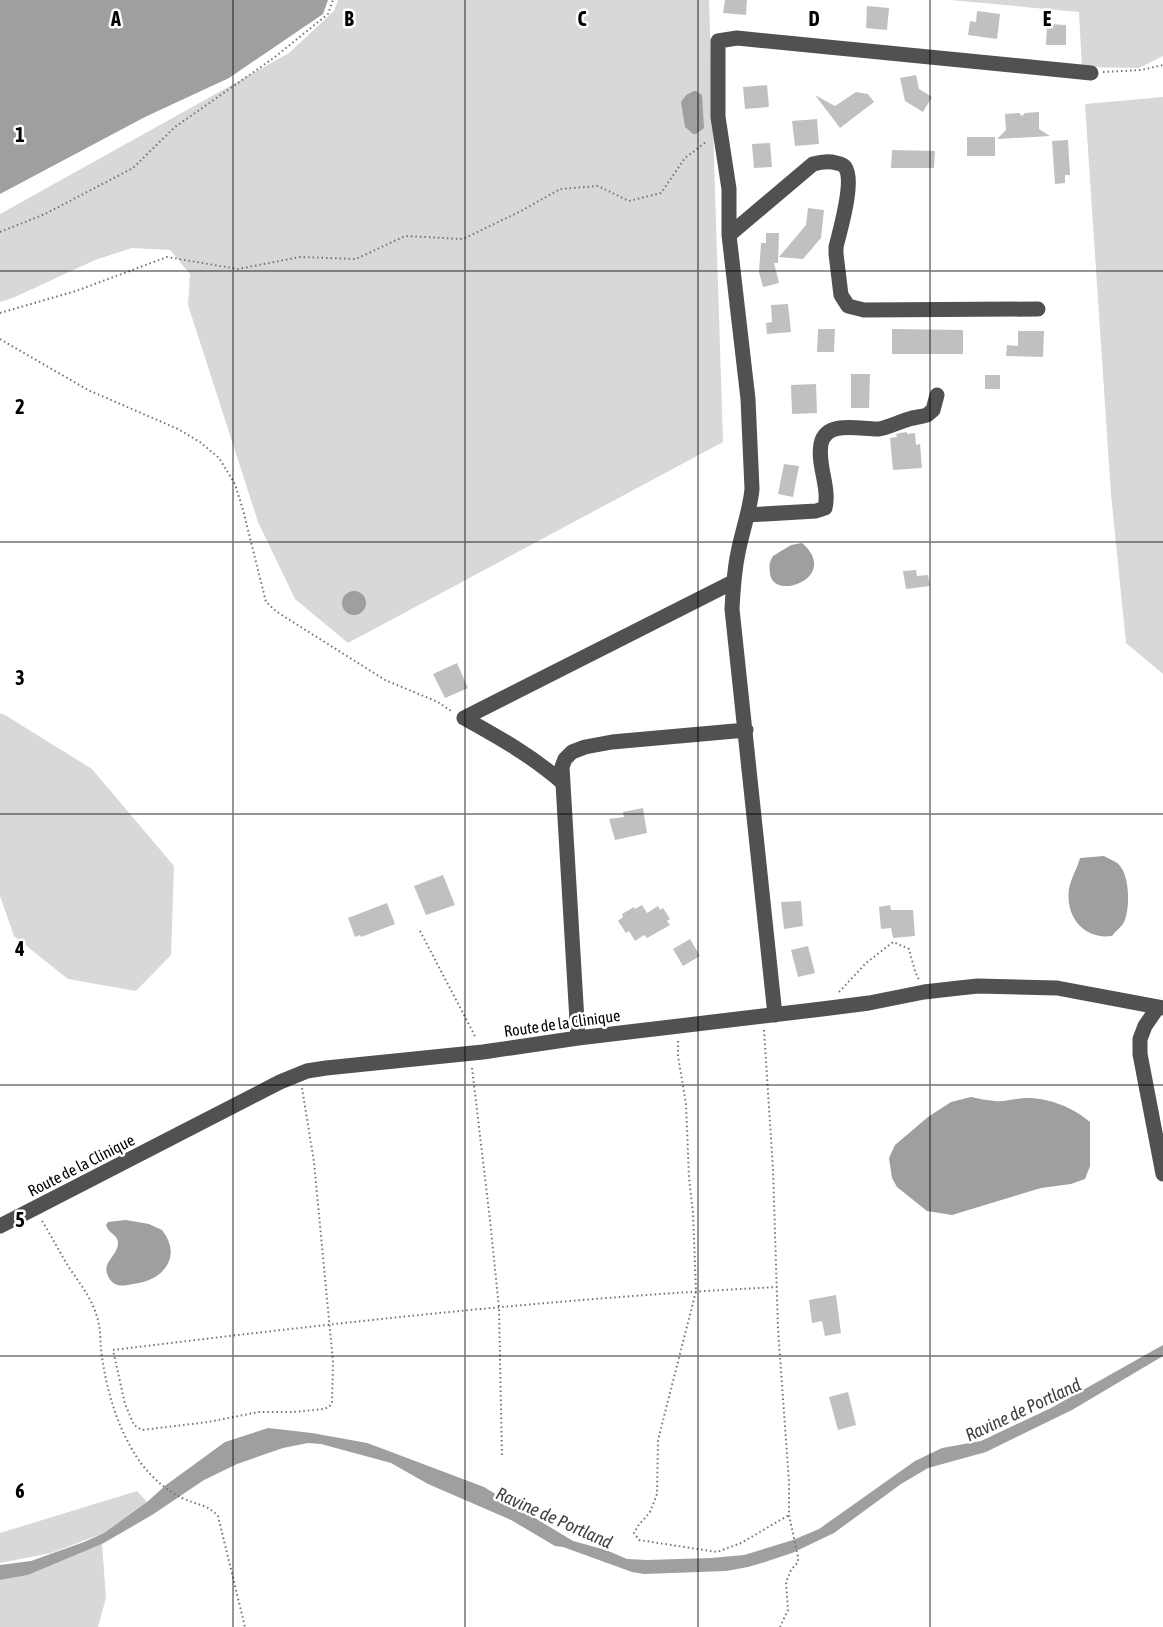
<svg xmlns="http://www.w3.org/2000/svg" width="1163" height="1627" font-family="'Asap Condensed',sans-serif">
<rect width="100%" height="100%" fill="#fff"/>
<!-- green -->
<path fill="#d8d8d8" d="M338 0H709L723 442 348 643 295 599 258 522 188 305 190 274 170 250 132 248 95 260 15 297 0 302V214L289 53 334 11Z
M950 0H1163V56L1139 68 1082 67 1079 12Z
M1163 97V674L1126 643 1111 494 1085 104Z
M0 713 5 715 92 769 174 866 171 955 136 991 68 979 14 936 0 896Z
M137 1491 147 1502 104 1533 51 1553 0 1563V1533Z
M102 1544 106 1598 98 1627H0V1580L28 1575Z"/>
<!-- water -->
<path fill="#9f9f9f" d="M0 0H328L323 14 229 78 145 117 0 194Z
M694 91H696L702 95 704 128 696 134H693L685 127 681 102 686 95Z
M802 543C841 577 774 602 770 574 769 567 769 562 773 556L791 545Z
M342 603a12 12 0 1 1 24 0a12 12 0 1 1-24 0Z
M1104 856C1110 860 1117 861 1120 866 1130 878 1130 909 1124 922 1122 927 1115 931 1112 936 1084 940 1065 917 1069 889 1071 878 1077 869 1080 858Z
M971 1097C979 1099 987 1100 995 1101 1004 1102 1014 1099 1024 1098 1047 1097 1073 1107 1090 1122V1166L1085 1179 1071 1184 1041 1188 952 1215 927 1211 897 1187 892 1178 889 1158 895 1145 928 1117 951 1102Z
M126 1220 149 1224 162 1230C183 1257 163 1281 133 1284 127 1285 121 1287 115 1284 111 1282 108 1277 107 1273 103 1262 118 1255 118 1243 118 1234 108 1234 106 1225L108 1222Z
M1163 1345V1356L1072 1410 986 1452 928 1468 901 1484 834 1533 792 1553 765 1562 748 1567 726 1571 644 1574 632 1572 563 1547 555 1546 511 1520 428 1484 391 1463 321 1444 308 1443 283 1448 237 1464 204 1480 152 1515 102 1544 28 1575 0 1580V1565L31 1561 84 1542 104 1533 147 1502 166 1485 225 1442 268 1428 312 1433 367 1443 386 1450 484 1487 573 1541 606 1550 627 1559 647 1560 711 1558 744 1555 793 1540 819 1529 915 1461 942 1448 981 1441 1051 1408Z"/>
<!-- building -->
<path fill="#c0c0c0" d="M725 0H747L746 15 723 13Z
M867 6 889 8 887 30 866 28Z
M977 11 1000 14 997 39 968 35 970 21 976 22Z
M1047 24 1066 25V45H1046Z
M916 75 919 89 932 97 923 112 905 101 900 78Z
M767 85 769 107 745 109 743 87Z
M856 92 868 94 874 102 840 128 815 95 835 106Z
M1039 112V129L1050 136 997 139 1006 130 1005 114 1019 113 1022 116 1025 113Z
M817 119 819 144 795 146 792 121Z
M967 137H995V156H967Z
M1068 140 1070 175H1065V183L1055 184 1052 141Z
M770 143 772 167 754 168 752 144Z
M892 150 935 151 934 168H891Z
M808 208 824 210 821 238 803 259 779 257 806 225Z
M766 233H779L778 263H774L779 283 763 287 759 272 761 243H766Z
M788 304 791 332 767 334 766 323 772 322 771 305Z
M818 329H835L834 352H817Z
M892 329 963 330V354H892Z
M1018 331H1044L1043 357 1006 356 1007 345 1018 346Z
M851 374H870L869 408H851Z
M985 375H1000V389H985Z
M816 384 817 413 792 414 791 385Z
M907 432V434L915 433 916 445 920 444 922 468 893 470 890 438 897 437 896 434 900 433Z
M784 464 799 466 793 497 778 494Z
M916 570 917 576 928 575 930 586 906 589 903 571Z
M457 663 468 688 445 698 433 674Z
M643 808 647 833 615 840 609 819 624 817 623 812Z
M443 875 455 905 426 915 414 886Z
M801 901 803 926 784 929 781 902Z
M387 903 395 924 361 937 360 935 355 937 348 918Z
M642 905 647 913 658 906 660 910 663 908 670 919 667 921 670 925 647 938 644 935 635 941 629 931 626 933 618 921 623 917 622 914 634 907 635 909Z
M890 905 891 910H913L915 936 893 938 891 928 881 929 879 907Z
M690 939 700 956 683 966 673 949Z
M808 946 815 973 798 977 791 950Z
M836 1295 841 1333 825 1336 822 1321 812 1323 809 1300Z
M848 1392 856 1425 838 1430 829 1397Z"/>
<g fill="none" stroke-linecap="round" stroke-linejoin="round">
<!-- path -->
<path stroke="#737373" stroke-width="2" stroke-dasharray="1.5 3" stroke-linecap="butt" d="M1103 72 1141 70 1163 65
M0 232 45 214 133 168 175 127 275 57 328 14 333 0
M0 313 76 291 167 257 238 269 300 257 356 259 405 236 463 239 521 211 560 189 598 186 629 201 661 193 685 158 706 142
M0 339 88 390 178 429 200 442 219 458 235 484 243 510 266 602 277 612 385 680 438 702 451 711
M420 931 476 1038
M839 992 866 963 893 942 909 949 915 971 919 980
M764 1030 773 1169 778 1329 789 1482V1515L798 1557V1562L791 1570 786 1582 788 1610 780 1627
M678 1041V1056L686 1104 689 1178 693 1213 696 1291 658 1440 657 1494 650 1512 638 1526 634 1533 639 1540 717 1552 741 1543 789 1515
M472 1068 490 1220 499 1308 502 1458
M302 1088 314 1162 333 1362 332 1403 329 1407 324 1409 293 1412H259L208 1422 142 1430 134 1425 125 1404 113 1350C334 1323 555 1298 777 1287
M42 1221C52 1237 60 1253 70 1269 82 1286 95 1303 99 1325 101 1335 100 1346 102 1357 107 1392 118 1429 138 1459 148 1474 165 1490 182 1498 196 1505 207 1504 218 1516L245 1627"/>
<!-- minor -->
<path stroke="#515151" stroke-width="15" d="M729 235 813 164C820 162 825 161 832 162 836 163 842 163 845 167 855 181 840 230 836 247V254L841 295 848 306 864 310 1038 309
M747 515 816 511 825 508C830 487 817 465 821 444 826 419 862 430 879 429 889 427 899 422 909 419 915 417 921 417 927 415L933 410 937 395
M464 718 733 582
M464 718C500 738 532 756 563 783
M1158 1007 1145 1026 1140 1039V1054L1163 1174
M775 1015 732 609C733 590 734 571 738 553 742 531 750 511 752 489L748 399 729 235V189L718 117V41L737 38 1091 73
M578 1038 562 767 565 759 572 752 585 747 612 742 746 730
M0 1226 280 1082 307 1071 326 1068 483 1052 578 1038 822 1009 869 1003 924 992 959 988 978 986 1057 988 1163 1008"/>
</g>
<!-- grid -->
<path fill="none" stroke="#000" stroke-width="1.5" stroke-opacity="0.55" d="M233 0V1627M465 0V1627M698 0V1627M930 0V1627M0 271H1163M0 542H1163M0 814H1163M0 1085H1163M0 1356H1163"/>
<g text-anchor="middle" stroke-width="5" stroke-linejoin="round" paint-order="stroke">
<!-- street labels -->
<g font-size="16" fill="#000" stroke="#fff">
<text transform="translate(562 1023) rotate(-8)" y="6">Route de la Clinique</text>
<text transform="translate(81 1165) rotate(-27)" y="6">Route de la Clinique</text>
</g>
<!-- water labels -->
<g font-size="18" font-style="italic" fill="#404040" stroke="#fff">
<text transform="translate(1023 1410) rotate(-25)" y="6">Ravine de Portland</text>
<text transform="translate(554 1518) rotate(24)" y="6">Ravine de Portland</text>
</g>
</g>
<g font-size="20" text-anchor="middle" font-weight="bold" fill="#000" stroke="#fff" stroke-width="5" stroke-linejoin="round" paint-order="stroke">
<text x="116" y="26">A</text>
<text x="349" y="26">B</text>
<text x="582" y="26">C</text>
<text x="814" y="26">D</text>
<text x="1047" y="26">E</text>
<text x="20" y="142">1</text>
<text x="20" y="414">2</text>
<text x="20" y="685">3</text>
<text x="20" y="956">4</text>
<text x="20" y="1227">5</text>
<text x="20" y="1498">6</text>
</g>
</svg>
